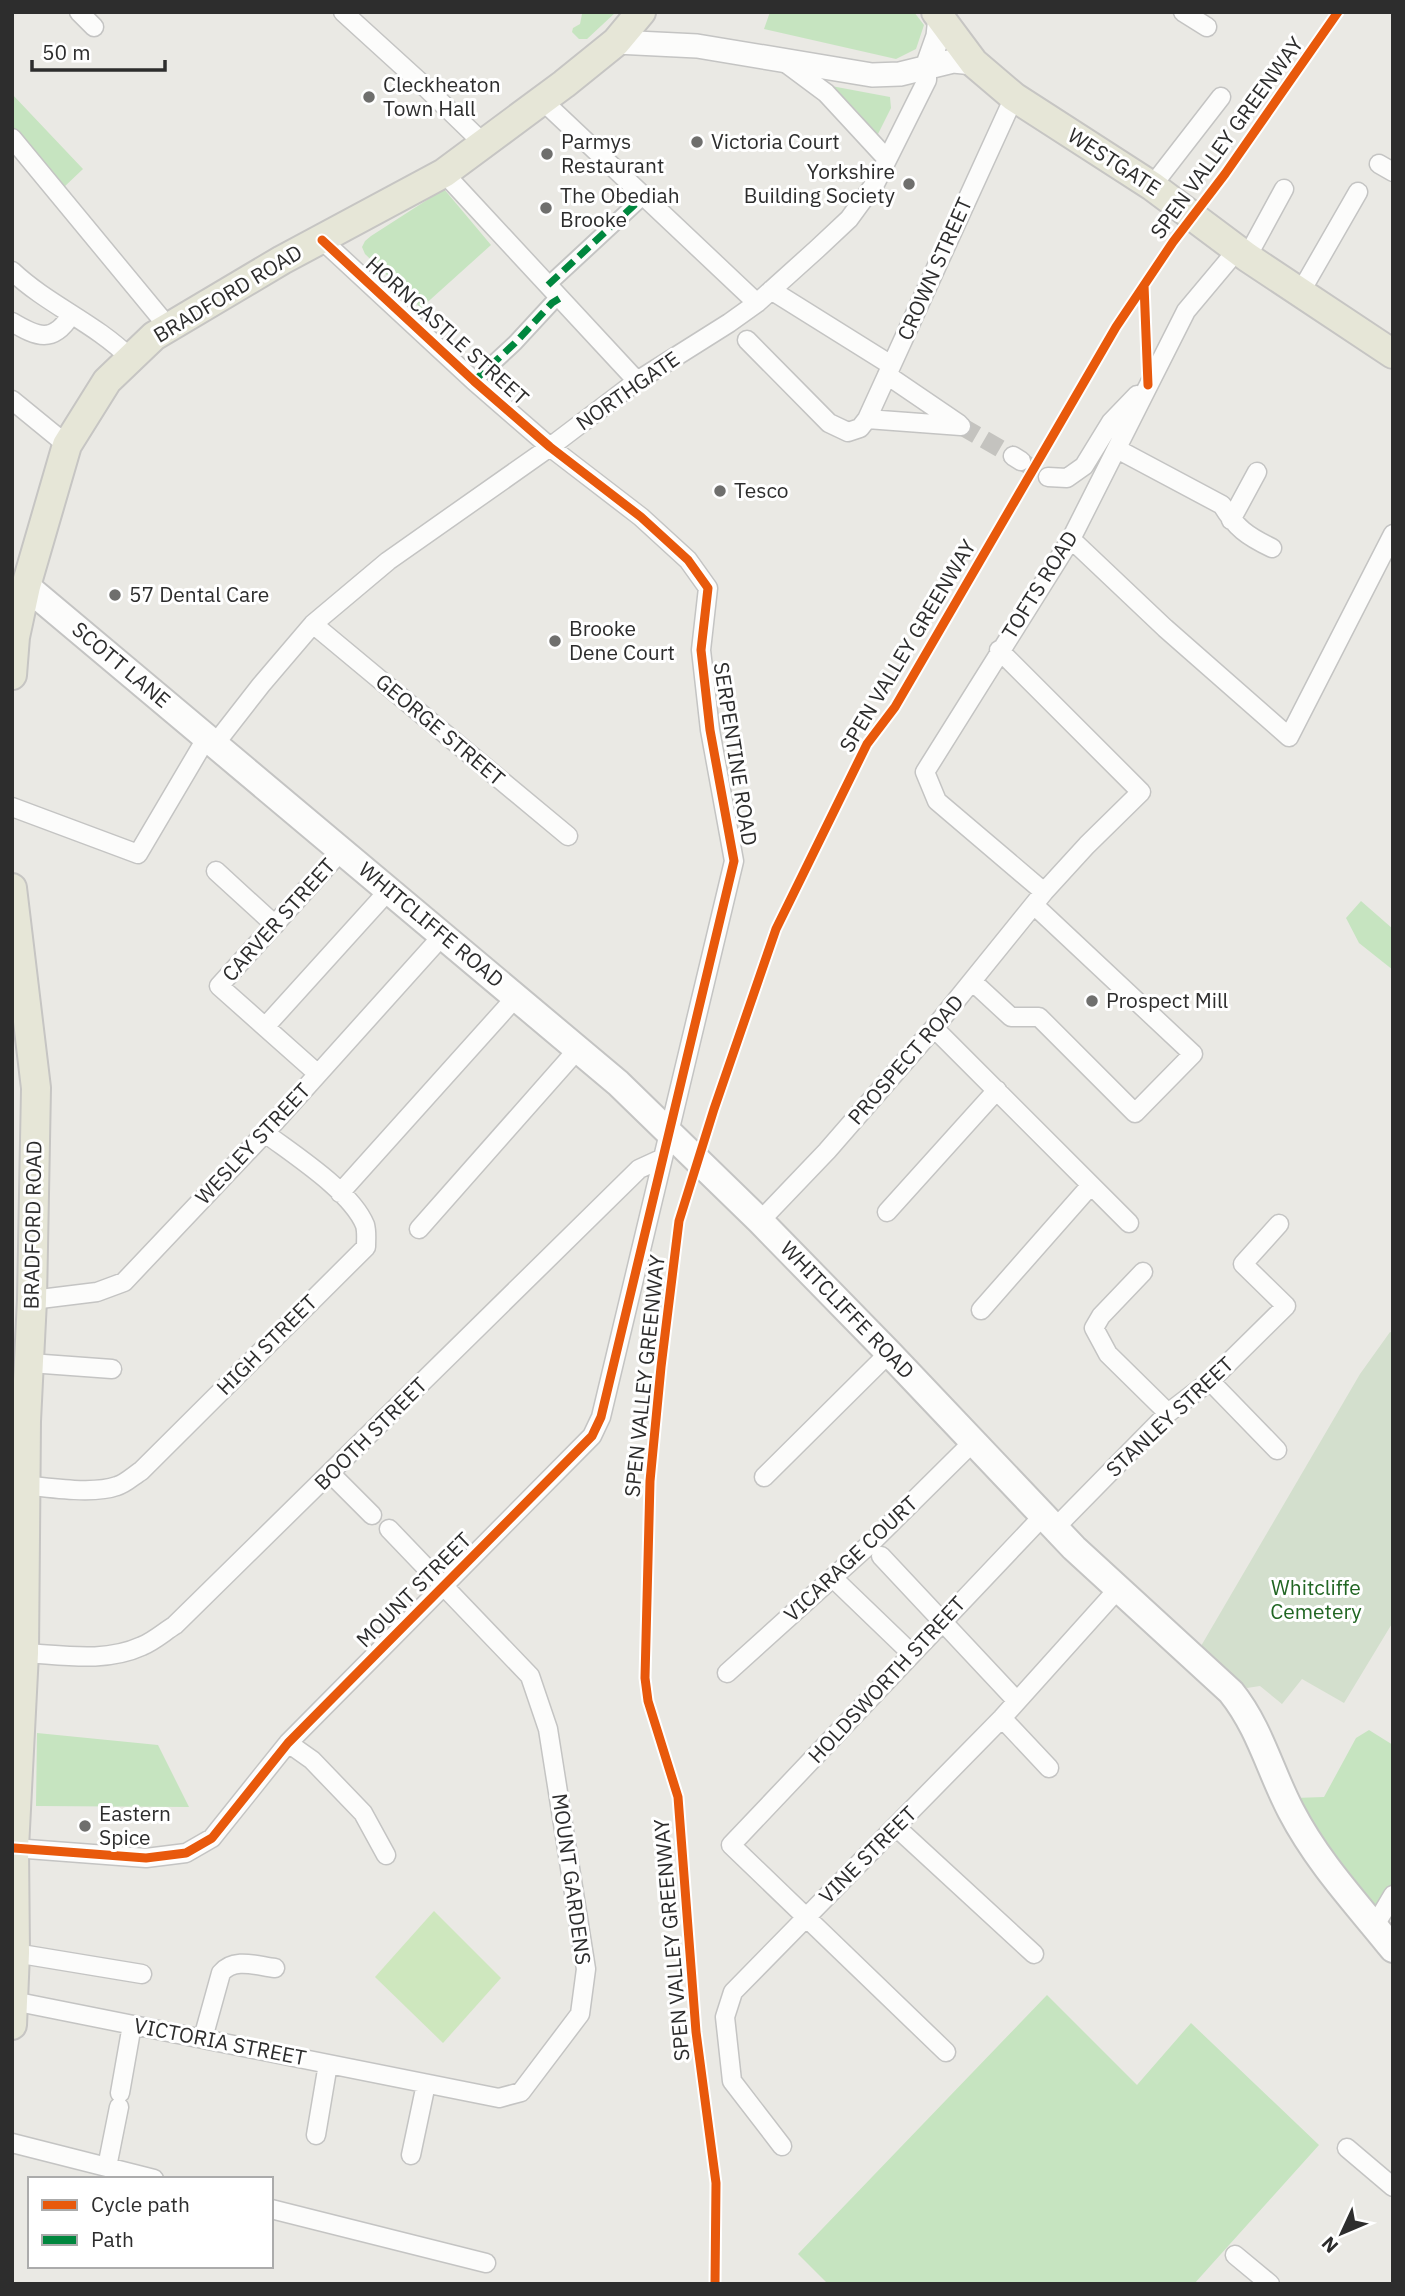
<svg xmlns="http://www.w3.org/2000/svg" width="1405" height="2296" font-family="'IBM Plex Sans',sans-serif">
<rect width="100%" height="100%" fill="#eae9e4"/>
<!-- green -->
<path fill="#c6e4c0" d="M586 12H616L587 39H579L572 32 573 28 580 24 582 14Z
M770 12H914L924 25 916 49 896 59 764 29Z
M826 85 890 97 891 108 877 136 856 110Z
M12 94 83 169 63 188 12 128Z
M444 189 491 245 421 308 365 254 362 247 365 241 371 236Z
M1361 901 1393 929V970L1359 943 1346 918Z
M1369 1730 1393 1745V1883L1373 1916 1295 1798 1324 1797 1356 1738Z
M37 1733 158 1745 189 1807 36 1806Z
M1047 1995 1137 2085 1191 2023 1319 2145 1194 2284H828L798 2254Z"/>
<!-- cemetery -->
<path fill="#d3dfcd" d="M1390 1332 1393 1333V1622L1344 1703 1302 1679 1282 1704 1260 1686 1247 1688 1201 1646 1360 1374Z"/>
<!-- pitch -->
<path fill="#cee7be" d="M434 1911 501 1978 443 2043 375 1977Z"/>
<g fill="none" stroke-linecap="round" stroke-linejoin="round">
<!-- minor-tunnel -->
<path stroke="#c4c3bf" stroke-width="18" stroke-dasharray="18 9" stroke-linecap="butt" d="M961 426 1013 456
M1021 461 1048 477"/>
<!-- pedestrian casing -->
<g stroke="#c4c4c3" stroke-width="18">
<path id="pedestrian" d="M548 285 644 196
M474 381 515 343 552 303 560 298"/>
</g>
<!-- minor casing -->
<g stroke="#c4c4c3" stroke-width="21">
<path id="minor" d="M79 12 94 27
M343 12 421 83 484 144
M1183 12 1207 27
M783 61 826 93 887 159
M543 101 757 303
M12 138 169 328
M1379 164 1393 172
M444 173 637 381
M1152 186 1221 97
M1247 257 1284 189
M12 271C48 305 95 323 130 358
M771 290 891 365
M1300 293 1358 192
M12 322C37 337 53 344 71 315
M747 340 829 423 848 432 860 428 867 419 1014 97
M887 375 959 424
M12 400 67 445
M867 419 961 426
M1117 449 1222 505C1236 528 1247 536 1272 548
M1013 456 1021 461
M1048 477 1067 478 1084 466 1111 422 1137 395
M1231 520 1257 472
M1071 539 1165 628 1289 737 1393 534
M313 624 568 836
M215 744 261 685 313 624 388 561 550 447 637 381 729 323 757 303 817 249 849 219 876 182 927 80V67
M12 807 138 854 207 737
M216 871 275 925
M1044 892 937 801 925 772 1071 539 1186 311 1238 249
M972 981 1011 1017H1039L1135 1113 1193 1054 1034 905
M265 1027 389 890
M934 1028 1129 1223
M318 1074 219 986 342 850
M340 1193 516 997
M887 1212 997 1090
M760 1221 827 1151 934 1028 1044 892 1087 845 1141 792 999 650
M419 1229 578 1049
M1143 1272 1101 1316 1094 1328 1108 1354 1168 1413
M32 1300 97 1292 124 1282 265 1133 443 935
M981 1310 1091 1185
M30 1363 112 1369
M1210 1381 1277 1450
M331 1474 372 1515
M764 1477 889 1353
M16 1484C42 1487 93 1495 117 1486 125 1484 133 1476 141 1471L366 1247C366 1239 367 1232 365 1225 351 1191 294 1155 265 1133
M1055 1528 1168 1413 1210 1381 1286 1306 1243 1264 1279 1224
M881 1556 1016 1700
M833 1578 912 1654
M24 1653C63 1655 105 1663 142 1646 154 1641 164 1632 175 1625L639 1169 663 1158
M727 1673 870 1544 973 1442
M1002 1718 1049 1768
M288 1743 312 1760 363 1813 386 1855
M896 1827 1034 1954
M14 1848 146 1858 186 1853 212 1838 288 1743 592 1436 601 1417 734 861 710 730 701 650 708 588 688 560 641 517 550 447 474 381 322 240
M1374 1927 1393 1895
M15 1953 142 1974
M13 2001 499 2098 521 2092 580 2014 586 1969 548 1729 530 1676 389 1529
M203 2038 221 1973C234 1957 257 1966 275 1968
M946 2052 731 1845 1044 1515
M120 2093 132 2025
M316 2135 328 2064
M12 2143 154 2179
M782 2146 732 2081 725 2017 733 1992 1002 1718 1118 1589
M1347 2148 1393 2187
M411 2155 426 2084
M107 2167 119 2107
M271 2209 486 2263
M1235 2255 1270 2284"/>
</g>
<!-- tertiary casing -->
<g stroke="#c4c4c3" stroke-width="26">
<path id="tertiary" d="M616 42 697 46 872 75 900 74 953 61 974 63
M927 67 938 36 940 17"/>
</g>
<!-- secondary casing -->
<g stroke="#c4c4c3" stroke-width="30">
<path id="secondary" d="M26 586 618 1083 760 1221 889 1353 1074 1548 1231 1692C1260 1728 1270 1771 1291 1811 1318 1863 1357 1904 1393 1949"/>
</g>
<!-- primary casing -->
<g stroke="#c6c5c3" stroke-width="32">
<path id="primary" d="M936 12 974 63 1014 97 1152 186 1247 257 1393 354
M12 675 15 637 26 586 67 445 107 381 154 336 282 260 444 173 564 84 616 42 641 12
M12 888 36 1088 32 1300 26 1421 24 1653 14 1848 15 1953 12 2025"/>
</g>
<!-- pedestrian -->
<use href="#pedestrian" stroke="#fcfcfb" stroke-width="14"/>
<!-- minor -->
<use href="#minor" stroke="#fcfcfb" stroke-width="18"/>
<!-- tertiary -->
<use href="#tertiary" stroke="#fcfcfb" stroke-width="23"/>
<!-- secondary -->
<use href="#secondary" stroke="#fcfcfb" stroke-width="26"/>
<!-- primary -->
<use href="#primary" stroke="#e6e6d7" stroke-width="28"/>
<!-- quiet -->
<path stroke="#00873e" stroke-width="7" stroke-dasharray="14 7" stroke-linecap="butt" d="M548 285 644 196
M474 381 515 343 552 303 560 298"/>
<!-- cycleway casing -->
<g stroke="#fff" stroke-width="13">
<path id="cycleway" d="M1144 285 1148 385
M14 1848 146 1858 186 1853 212 1838 288 1743 592 1436 601 1417 734 861 710 730 701 650 708 588 688 560 641 517 550 447 474 381 322 240
M715 2284 716 2183 696 2032 678 1797 648 1701 645 1678 650 1481 661 1367 679 1221 714 1109 776 929 867 744 895 707 1116 327 1173 242 1225 174 1338 12"/>
</g>
<!-- cycleway -->
<use href="#cycleway" stroke="#e8590c" stroke-width="9"/>
</g>
<!-- markers -->
<g fill="#6f6f6d" stroke="#fff" stroke-width="2.5">
<circle cx="369" cy="97" r="7"/>
<circle cx="697" cy="142" r="7"/>
<circle cx="547" cy="154" r="7"/>
<circle cx="909" cy="184" r="7"/>
<circle cx="546" cy="208" r="7"/>
<circle cx="720" cy="491" r="7"/>
<circle cx="115" cy="595" r="7"/>
<circle cx="555" cy="641" r="7"/>
<circle cx="1092" cy="1001" r="7"/>
<circle cx="85" cy="1826" r="7"/>
</g>
<g text-anchor="middle" stroke-width="6" stroke-linejoin="round" paint-order="stroke">
<!-- poi labels -->
<g font-size="21" fill="#2d2d2d" stroke="#fff" text-anchor="start">
<text x="383" y="92">Cleckheaton<tspan x="383" dy="24">Town Hall</tspan></text>
<text x="561" y="149">Parmys<tspan x="561" dy="24">Restaurant</tspan></text>
<text x="711" y="149">Victoria Court</text>
<text x="895" y="179" text-anchor="end">Yorkshire<tspan x="895" dy="24">Building Society</tspan></text>
<text x="560" y="203">The Obediah<tspan x="560" dy="24">Brooke</tspan></text>
<text x="734" y="498">Tesco</text>
<text x="129" y="602">57 Dental Care</text>
<text x="569" y="636">Brooke<tspan x="569" dy="24">Dene Court</tspan></text>
<text x="1106" y="1008">Prospect Mill</text>
<text x="99" y="1821">Eastern<tspan x="99" dy="24">Spice</tspan></text>
</g>
<!-- street labels -->
<g font-size="21" fill="#2d2d2d" stroke="#fff">
<text transform="translate(1227 138) rotate(-54)" y="7">SPEN VALLEY GREENWAY</text>
<text transform="translate(1114 162) rotate(33)" y="7">WESTGATE</text>
<text transform="translate(935 269) rotate(-66)" y="7">CROWN STREET</text>
<text transform="translate(228 294) rotate(-31)" y="7">BRADFORD ROAD</text>
<text transform="translate(447 331) rotate(42)" y="7">HORNCASTLE STREET</text>
<text transform="translate(628 391) rotate(-35)" y="7">NORTHGATE</text>
<text transform="translate(1040 585) rotate(-58)" y="7">TOFTS ROAD</text>
<text transform="translate(908 646) rotate(-59)" y="7">SPEN VALLEY GREENWAY</text>
<text transform="translate(121 665) rotate(40)" y="7">SCOTT LANE</text>
<text transform="translate(440 730) rotate(40)" y="7">GEORGE STREET</text>
<text transform="translate(735 754) rotate(81)" y="7">SERPENTINE ROAD</text>
<text transform="translate(279 920) rotate(-48)" y="7">CARVER STREET</text>
<text transform="translate(431 925) rotate(40)" y="7">WHITCLIFFE ROAD</text>
<text transform="translate(906 1060) rotate(-49)" y="7">PROSPECT ROAD</text>
<text transform="translate(253 1144) rotate(-47)" y="7">WESLEY STREET</text>
<text transform="translate(33 1225) rotate(-89)" y="7">BRADFORD ROAD</text>
<text transform="translate(847 1310) rotate(46)" y="7">WHITCLIFFE ROAD</text>
<text transform="translate(267 1345) rotate(-45)" y="7">HIGH STREET</text>
<text transform="translate(645 1376) rotate(-84)" y="7">SPEN VALLEY GREENWAY</text>
<text transform="translate(1170 1417) rotate(-43)" y="7">STANLEY STREET</text>
<text transform="translate(371 1434) rotate(-45)" y="7">BOOTH STREET</text>
<text transform="translate(851 1559) rotate(-43)" y="7">VICARAGE COURT</text>
<text transform="translate(414 1590) rotate(-45)" y="7">MOUNT STREET</text>
<text transform="translate(887 1680) rotate(-47)" y="7">HOLDSWORTH STREET</text>
<text transform="translate(868 1855) rotate(-45)" y="7">VINE STREET</text>
<text transform="translate(571 1879) rotate(82)" y="7">MOUNT GARDENS</text>
<text transform="translate(672 1940) rotate(-95)" y="7">SPEN VALLEY GREENWAY</text>
<text transform="translate(220 2042) rotate(11)" y="7">VICTORIA STREET</text>
</g>
<!-- park labels -->
<g font-size="21" fill="#216623" stroke="#fff">
<text x="1316" y="1595">Whitcliffe<tspan x="1316" dy="24">Cemetery</tspan></text>
</g>
</g>
<!-- border -->
<rect width="1405" height="2296" fill="none" stroke="#2d2d2d" stroke-width="28"/>
<!-- legend -->
<rect x="28" y="2177" width="245" height="91" fill="#ffffff" stroke="#ababab" stroke-width="2"/>
<rect x="42" y="2200" width="35" height="10" fill="#e8590c" stroke="#ababab" stroke-width="2"/>
<text x="91" y="2212" font-size="21" fill="#2d2d2d">Cycle path</text>
<rect x="42" y="2235" width="35" height="10" fill="#00873e" stroke="#ababab" stroke-width="2"/>
<text x="91" y="2247" font-size="21" fill="#2d2d2d">Path</text>
<!-- north arrow -->
<g transform="translate(1342 2233) rotate(226)" stroke="#ffffff" stroke-width="5" paint-order="stroke">
<path d="M0-5L12 26L0 18L-12 26Z" fill="#2d2d2d"/>
<text y="-10" font-size="19" font-weight="bold" text-anchor="middle" fill="#2d2d2d">N</text>
</g>
<!-- scale -->
<path d="M32 60v10h133v-10" fill="none" stroke="#2d2d2d" stroke-width="3.5"/>
<text x="42" y="60" font-size="21" fill="#2d2d2d" stroke="#ffffff" stroke-width="5" paint-order="stroke">50 m</text>
</svg>
